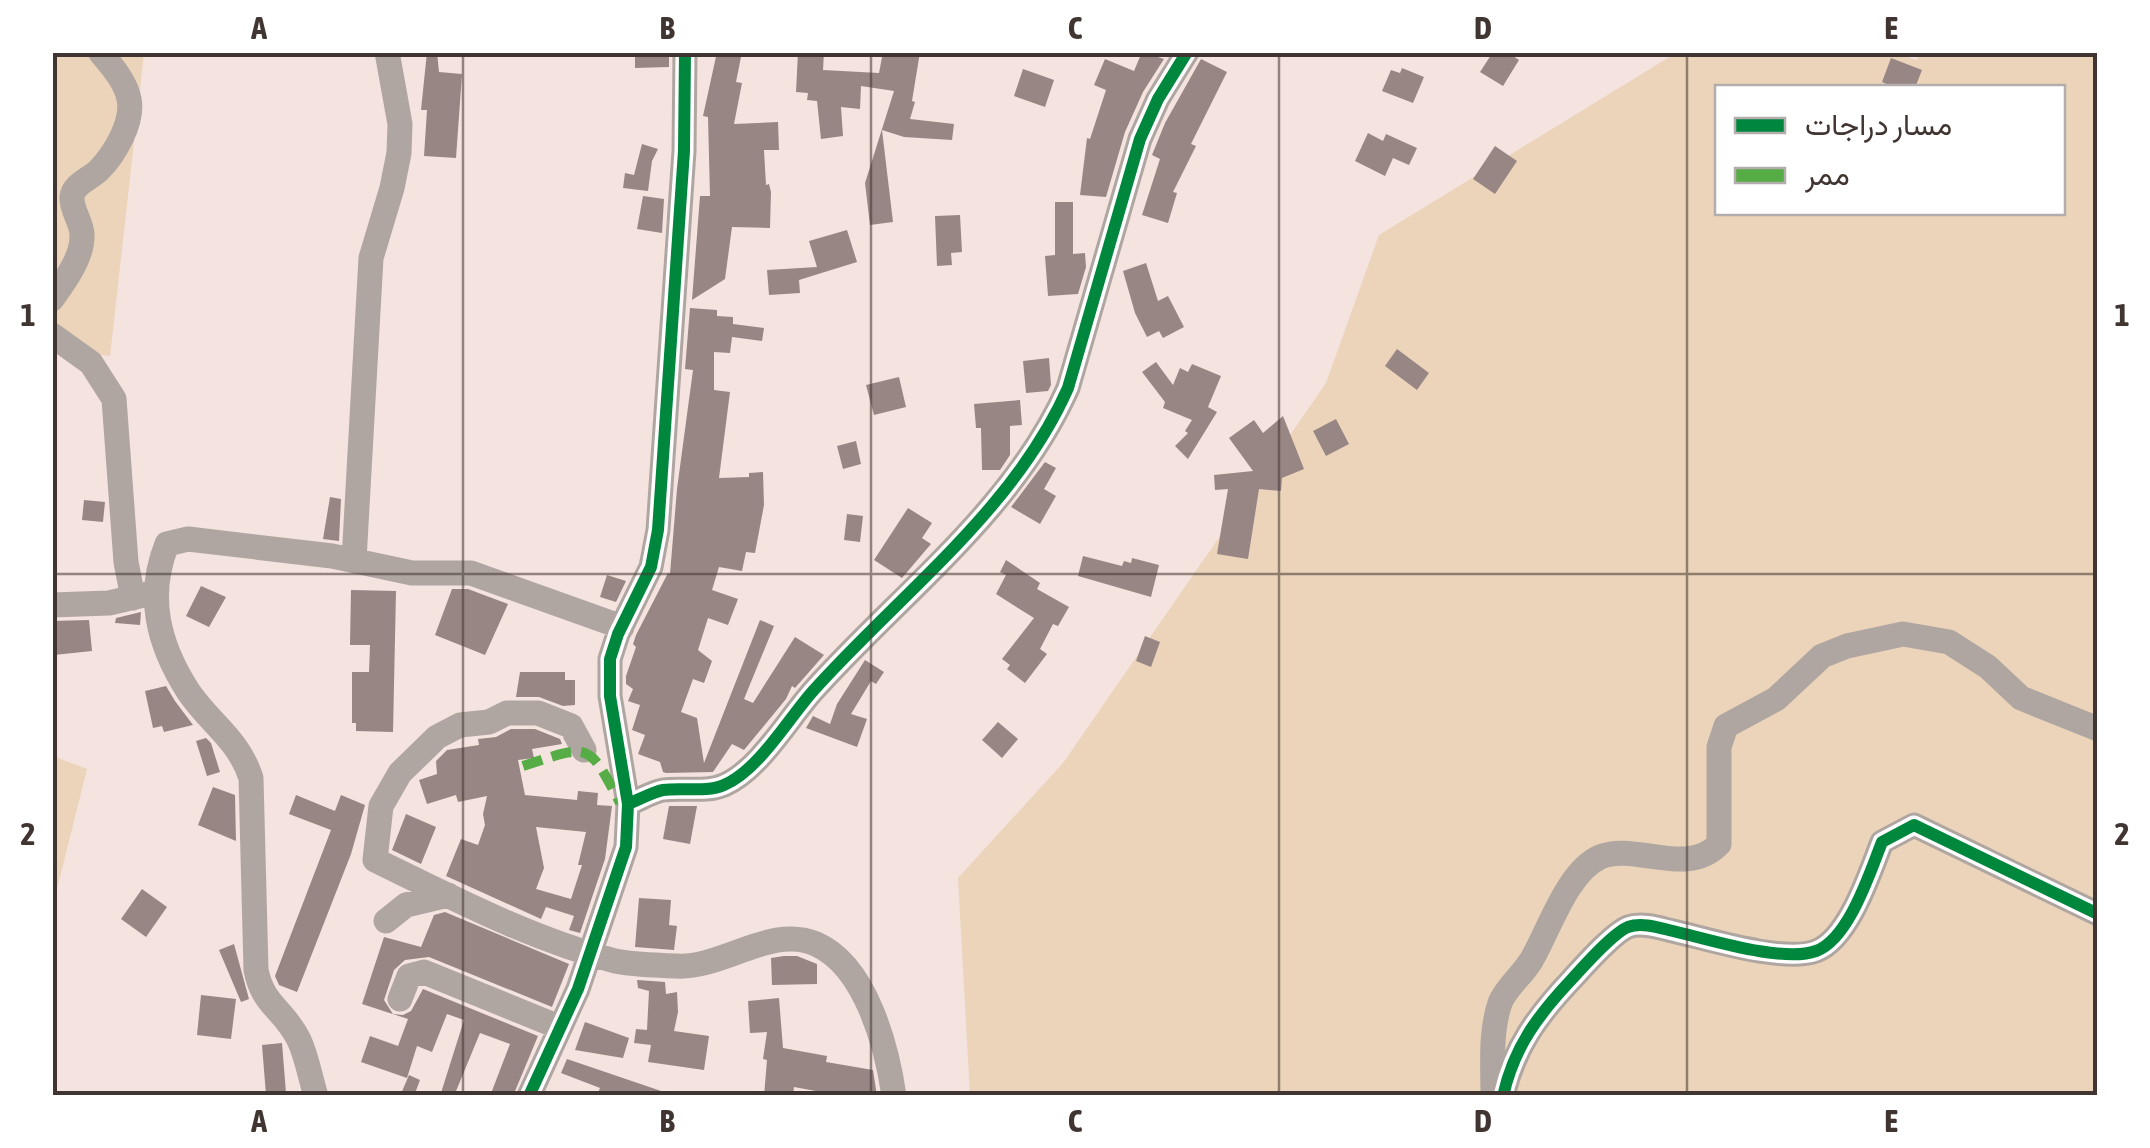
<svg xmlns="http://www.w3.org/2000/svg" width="2150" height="1148" font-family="'Asap Condensed',Vazirmatn,sans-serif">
<rect width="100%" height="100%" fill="#f4e3de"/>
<!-- green -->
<path fill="#ebd4ba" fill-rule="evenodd" d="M1888 52 1917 60 1920 52 2097 53V1095H970L958 878 1063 763 1326 383 1379 235 1676 53ZM1718 88H2062V212H1718Z
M53 53H144L110 356 53 348Z
M53 756 87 769 53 905 52 756Z"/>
<!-- building -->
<path fill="#988685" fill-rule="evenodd" d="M427 52H437L439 72 462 74 456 158 424 156 427 110H421Z
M635 52H669V67L635 68Z
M717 52H742L736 82 742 83 734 124 778 122 779 150H764L766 185 769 184 771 192 770 228 732 227 725 279 692 300 700 196H710L708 117 703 116Z
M798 52H824L823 70 879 73 883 52H920L912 101 915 102 910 119 954 124 952 140 904 137 882 130 893 222 870 225 865 183 894 91 861 86 860 109 841 107 843 136 821 139 817 101 807 100 808 93 796 92Z
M1142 52 1164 59 1143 92 1125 132 1106 197 1080 195 1087 138 1090 139 1106 90 1094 85 1105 59 1134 71Z
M1493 52H1507L1519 60 1503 86 1480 72Z
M1891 58 1922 70 1915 88H1895L1882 82Z
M1201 59 1227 72 1191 144 1196 146 1173 192 1177 193 1168 223 1142 215 1160 159 1152 155 1165 123Z
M1402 68 1424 77 1413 103 1382 91 1391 70 1400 73Z
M1023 69 1054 80 1045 107 1014 96Z
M1368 133 1383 141 1386 134 1417 148 1409 165 1393 158 1385 176 1355 161Z
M642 144 658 149 652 161 648 191 623 188 625 173 634 175Z
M1495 146 1517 161 1495 194 1473 179Z
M643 196 664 199 662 233 637 229Z
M1055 202H1073V254L1085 253 1086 267 1078 294 1048 296 1045 256 1055 255Z
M960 215 962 252 951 253 952 265 937 266 935 216Z
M847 230 857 262 799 280 800 293 769 295 767 270 817 267 809 241Z
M1146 263 1158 301 1168 296 1184 327 1163 338 1159 331 1147 337 1135 313 1123 271Z
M690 308 717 310V316L733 317V324L764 328 762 341 732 337 730 353 714 352V390L730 392 719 478 749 477V473L763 472 764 505 755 553 746 552 742 571 719 567 712 590 738 599 728 625 708 618 698 650 712 661 704 683 693 679 681 712 697 718 704 763 760 620 774 626 744 699 753 703 795 637 824 655 795 688 792 686 786 699 744 750 732 744 713 772 666 773 663 772 660 762 638 754 645 735 632 730 640 705 628 701 633 689 626 684V676L636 647 633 644 636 635 668 573 670 574 677 489 693 370 685 369Z
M1397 349 1429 373 1417 390 1385 366Z
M1049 358 1051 385 1048 391 1026 393 1023 361Z
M1156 362 1173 385 1180 368 1188 372 1192 364 1221 376 1208 407 1217 412 1188 459 1175 446 1188 433 1185 431 1192 420 1163 408 1165 402 1142 372Z
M899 377 906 407 874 415 866 385Z
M1020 400 1022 425 1010 426V455L1000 470H982L981 428H976L974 404Z
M1283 416 1304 469 1282 478 1281 491 1259 489 1248 559 1217 554 1228 489 1215 490 1214 475 1253 471 1229 438 1254 420 1263 433Z
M1336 419 1349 444 1326 456 1313 431Z
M856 441 861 464 843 469 837 446Z
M1045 462 1056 468 1044 489 1056 496 1040 524 1011 507Z
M330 497 341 499 339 541 323 539Z
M84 500 105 502 103 522 82 520Z
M908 508 932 523 922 538 931 544 902 578 874 560Z
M847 514 863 516 860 542 844 540Z
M1083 556 1122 566 1124 561 1131 563 1132 558 1159 565 1151 597 1078 576Z
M1006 560 1040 583 1037 589 1069 607 1058 626 1053 624 1040 649 1047 654 1025 683 1007 669 1010 665 1002 659 1034 618 996 594 1006 575 1000 572Z
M607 575 626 581 616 602 600 597Z
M201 586 226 597 209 627 186 616Z
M452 589H468L508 604 485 655 435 635Z
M351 590 396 591 393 732 356 731V723H352V672H369L370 645H350Z
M141 612 140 625 115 623 116 618Z
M89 620 92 651 54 655 52 621Z
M1145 636 1160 642 1151 667 1136 661Z
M865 660 884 672 876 684 871 681 851 714 867 719 857 747 806 728 813 716 830 724 837 704Z
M520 672H565V680H575V705L563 706 539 697H516Z
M166 686 175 701 193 725 164 732 162 726 153 728 145 691Z
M998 722 1018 739 1002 758 982 740Z
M511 729H535L560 739 562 744 532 749 534 758 518 760 525 795 577 800 578 791 598 793 597 805 612 806 605 859 580 933 569 930 574 916 546 907 541 919 446 876 461 839 478 845 485 825 483 814 487 796 458 802 456 795 427 804 419 780 437 774 436 761 447 750 479 745 478 739 496 737ZM536 827 586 832 578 865H582L571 899 536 889 544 868Z
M206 738 211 743 220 772 207 776 196 741Z
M213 787 235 795 236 841 198 825Z
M296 795 335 811 341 795 365 805 351 854 297 992 279 985 275 976 331 830 289 814Z
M669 806H697L690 844 663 839Z
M406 814 436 827 421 864 392 850Z
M142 889 167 907 146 937 121 919Z
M639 898 671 900 669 925 677 926 674 950 635 947Z
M445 912 569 964 552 1007 429 957 405 960 394 970 384 1000 393 1014 403 1015 411 1011 423 989 538 1036 513 1096H490L510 1044 480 1033 454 1096H440L464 1020 447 1014 432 1052 417 1046 407 1078 361 1062 370 1036 398 1046 408 1019 362 1004 384 937 421 947 434 915Z
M234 944 249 999 241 1002 219 950Z
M784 956H797L817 964V984L772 985 771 958Z
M637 980 665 982 666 994 677 992 678 1012 674 1031 709 1036 704 1070 648 1062 651 1045 634 1043 636 1029 647 1030 649 991 638 988Z
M201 995 236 999 231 1039 197 1035Z
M779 998 783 1048 827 1056 826 1062 873 1070 877 1096H843L794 1087 793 1096H764L767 1060 763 1059 767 1032 750 1033 748 1001Z
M585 1022 629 1038 623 1058 575 1050Z
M282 1043 286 1093 266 1095 262 1045Z
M567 1059 667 1093 666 1096H624L613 1092 611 1096H597L600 1088 561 1073Z
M409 1075 420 1080 414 1096H400Z"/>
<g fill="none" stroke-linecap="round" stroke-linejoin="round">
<!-- minor -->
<path stroke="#b0a6a1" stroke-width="25" d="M52 299C64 282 83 257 82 235 82 222 71 210 72 197 73 184 90 179 99 170 114 155 134 122 129 99 126 82 111 65 100 52
M52 335 91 363 114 399 126 562 133 598
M354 560 371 258 392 188 399 153 400 124 387 52
M52 605 109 603 148 594
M584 750 571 726 538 713H507L489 722 460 725 437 737 400 773 381 806 375 860C453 898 531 939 615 961 634 965 656 965 676 966 722 969 772 924 816 944 866 966 887 1047 894 1096
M628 804C639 800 652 792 663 790 683 787 706 793 724 785 759 770 788 719 813 691 901 593 1014 510 1068 388L1140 139 1158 99 1187 52
M386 921 406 905 448 895
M400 999 409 976 424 972 559 1027
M316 1096C310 1077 307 1057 299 1040 284 1009 263 1006 256 970L251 778C238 738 210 724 188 691 158 644 146 596 167 544L188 539 332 556 412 573H471L622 627
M529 1096 578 989 626 847 628 804 610 696V659L618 634 651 567 658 530 684 151 685 52
M1493 1096C1493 1066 1490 1032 1500 1003 1506 987 1524 974 1532 959 1549 930 1567 872 1600 857 1635 842 1687 878 1719 844V747L1726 726 1776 699 1822 656 1847 646 1903 634 1949 642 1988 667 2021 698 2098 729
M1503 1096C1514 1047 1538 1015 1572 979 1584 966 1613 933 1628 927 1642 922 1660 928 1673 931 1708 939 1783 963 1816 951 1849 939 1870 872 1882 842L1914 825 2098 914"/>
<!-- quiet -->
<path stroke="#56ac45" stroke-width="10" stroke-dasharray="20 10" stroke-linecap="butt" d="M523 766C590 744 588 741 620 803"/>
<!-- cycleway casing -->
<g stroke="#fff" stroke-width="19">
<path id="cycleway" d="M628 804C639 800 652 792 663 790 683 787 706 793 724 785 759 770 788 719 813 691 901 593 1014 510 1068 388L1140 139 1158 99 1187 52
M529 1096 578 989 626 847 628 804 610 696V659L618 634 651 567 658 530 684 151 685 52
M1503 1096C1514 1047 1538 1015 1572 979 1584 966 1613 933 1628 927 1642 922 1660 928 1673 931 1708 939 1783 963 1816 951 1849 939 1870 872 1882 842L1914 825 2098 914"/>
</g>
<!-- cycleway -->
<use href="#cycleway" stroke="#00873e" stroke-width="12"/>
</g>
<!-- grid -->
<path fill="none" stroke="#413532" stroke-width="2.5" stroke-opacity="0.55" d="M463 52V1096M871 52V1096M1279 52V1096M1687 52V1096M52 574H2098"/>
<!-- border -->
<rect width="2150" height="1148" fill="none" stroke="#ffffff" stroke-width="110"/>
<!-- legend -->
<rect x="1715" y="85" width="350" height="130" fill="#ffffff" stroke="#b3aead" stroke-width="2.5"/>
<rect x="1735" y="118" width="50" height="15" fill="#00873e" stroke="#b3aead" stroke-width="2.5"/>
<text x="1805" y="135" font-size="30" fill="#413532">مسار دراجات</text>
<rect x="1735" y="168" width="50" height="15" fill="#56ac45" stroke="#b3aead" stroke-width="2.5"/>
<text x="1805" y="185" font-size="30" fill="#413532">ممر</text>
<rect x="55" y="55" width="2040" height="1038" fill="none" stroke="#413532" stroke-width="4"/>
<g font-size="32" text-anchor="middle" font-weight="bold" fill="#413532">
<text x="259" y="39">A</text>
<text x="667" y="39">B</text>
<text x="1075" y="39">C</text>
<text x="1483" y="39">D</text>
<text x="1891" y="39">E</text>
<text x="28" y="326">1</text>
<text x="2122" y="326">1</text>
<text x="28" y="845">2</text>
<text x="2122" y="845">2</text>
<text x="259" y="1132">A</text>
<text x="667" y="1132">B</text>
<text x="1075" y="1132">C</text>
<text x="1483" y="1132">D</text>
<text x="1891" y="1132">E</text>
</g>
</svg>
